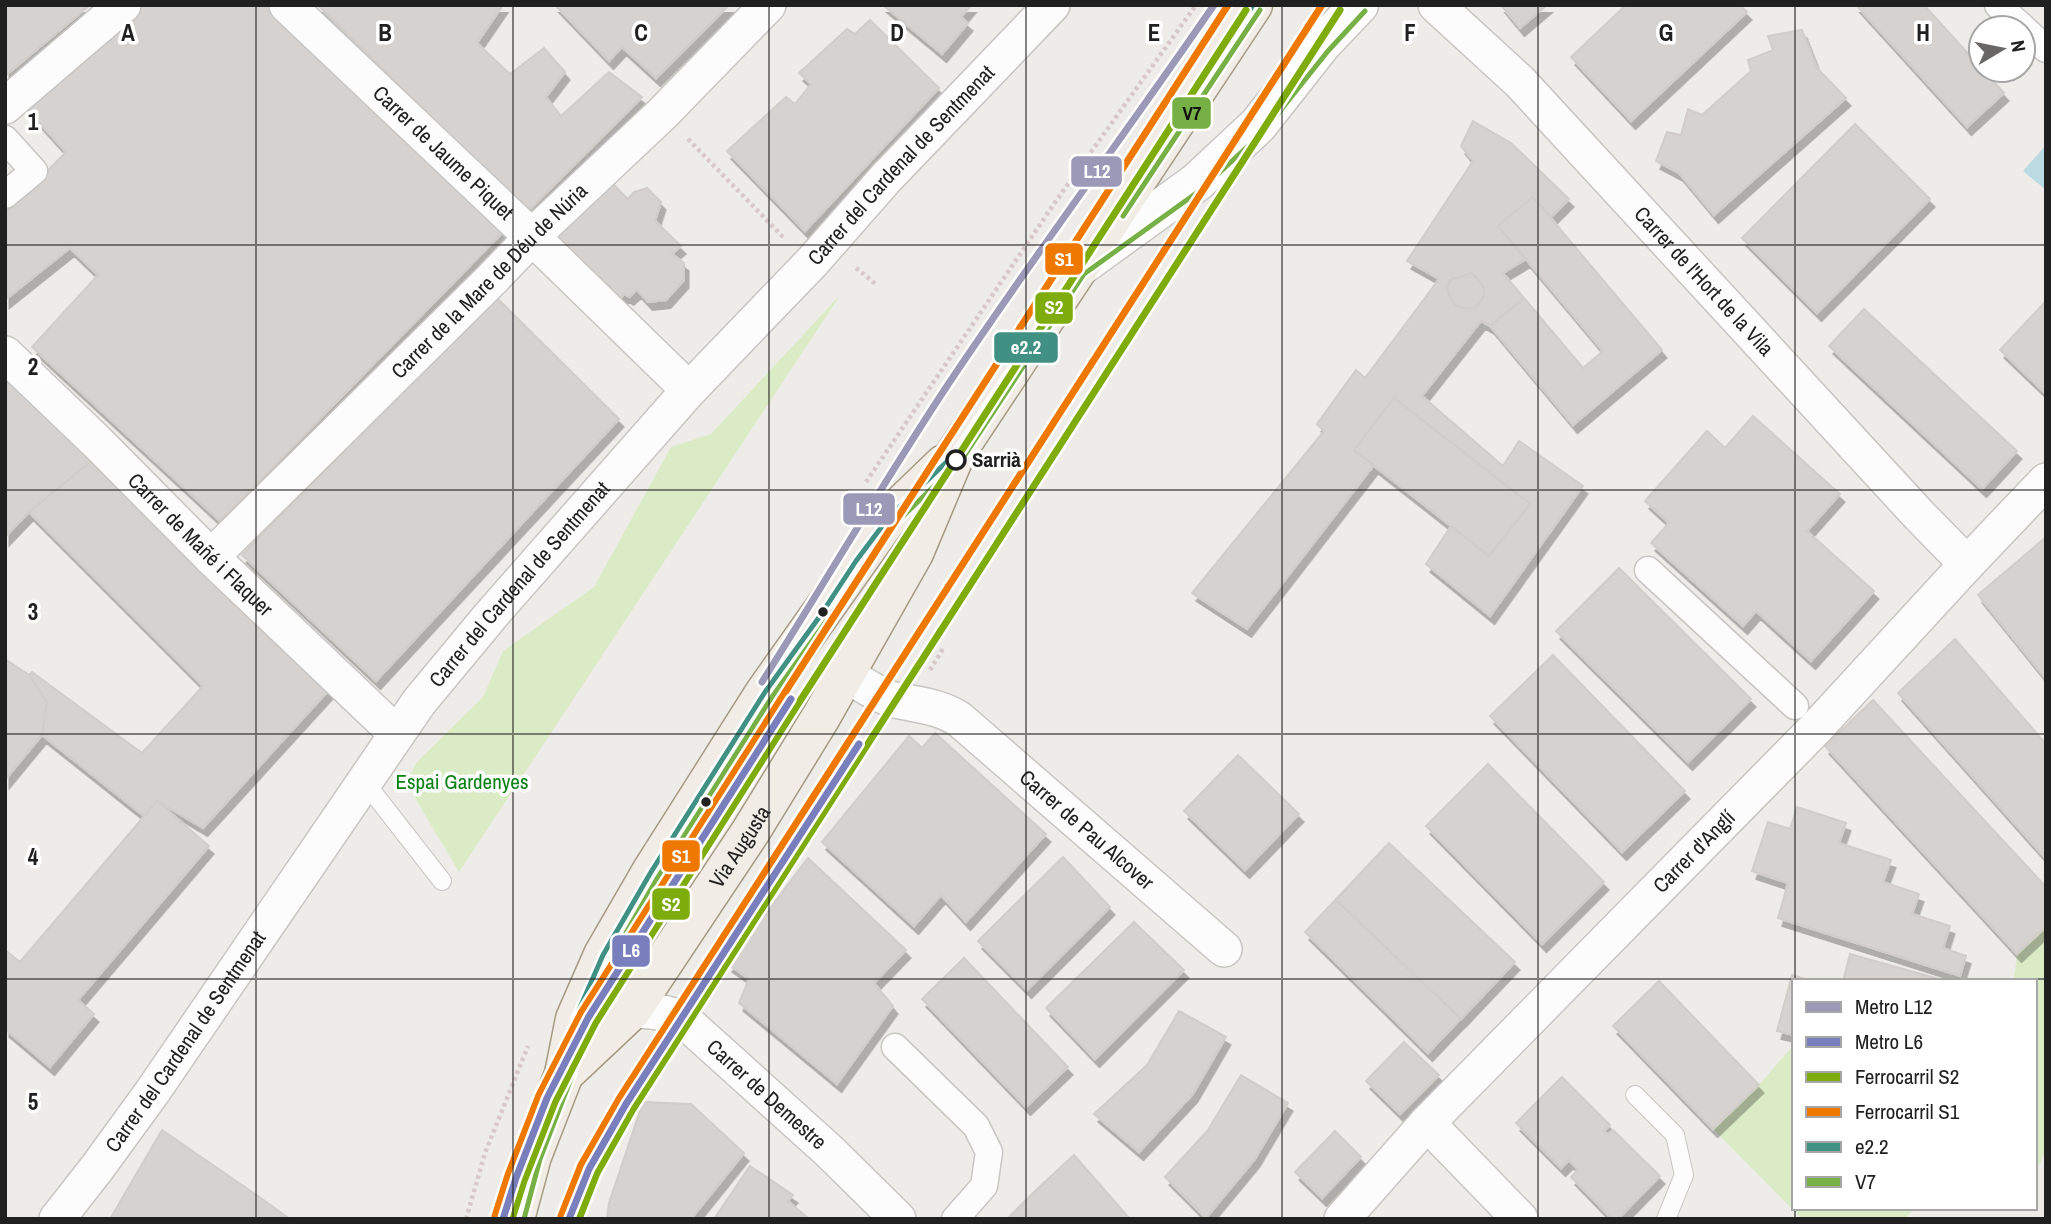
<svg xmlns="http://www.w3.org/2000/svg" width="2051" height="1224" font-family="'Archivo Narrow',sans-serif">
<defs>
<filter id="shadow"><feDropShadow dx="4.5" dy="8" stdDeviation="0" flood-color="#0004"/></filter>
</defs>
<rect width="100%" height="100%" fill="#eeece8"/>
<!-- grass -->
<path fill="#dbebc6" d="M841 294 459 872 406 783 417 762 483 697 503 651 594 587 671 447 711 434Z
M2046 927V1150L2035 1174V981H2014L2017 954Z
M1791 1048H1794V1208H1916L1904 1219H1802L1713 1129 1759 1085Z"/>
<!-- water -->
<path fill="#bcdae2" d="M2046 145V190L2023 171Z"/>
<!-- building -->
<path fill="#d5d2cf" stroke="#d1cdc9" stroke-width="2" filter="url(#shadow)" d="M5 5H90L5 76Z
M143 5H274L506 229 220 521 32 347 98 275 70 248 5 300V214L66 152 27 109Z
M318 5H503L477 43 510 74 544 48 565 72 546 97 561 116 609 72 642 97 530 209 517 203Z
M555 5H729L656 78 622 47 609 61Z
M883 5H971L961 17 968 23 942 54Z
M1501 5H1547L1520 28Z
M1626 5H1740L1747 12 1631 121 1571 57Z
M1856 5H1924L2004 93 1967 127Z
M870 20 939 88 805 231 727 151 786 97 795 104 811 84 799 73 847 29 855 34Z
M1802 30 1817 68 1846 98 1714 215 1679 173 1656 161 1667 132 1681 135 1688 109 1702 115 1751 71 1748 60 1773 50 1768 36Z
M1473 121 1511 143 1569 199 1551 217 1533 197 1498 226 1526 259 1503 273 1524 298 1490 326 1481 321 1422 396 1503 466 1519 441 1583 486 1490 616 1426 564 1451 526 1489 556 1530 504 1394 398 1354 450 1374 465 1247 629 1192 593 1324 431 1317 424 1356 370 1365 378 1439 279 1407 261 1473 161 1461 146Z
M1855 124 1930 199 1817 313 1742 238Z
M605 176 628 199 634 192 647 188 661 202 655 221 681 246 672 254 684 263V280L666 300 648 302 637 290 629 297 625 294 618 300 545 231Z
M1533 197 1662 350 1573 425 1490 326 1524 298 1583 368 1603 351 1498 226Z
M1472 273 1480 281 1484 288V294L1482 300 1475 308 1465 309 1456 306 1450 297 1447 287 1451 279Z
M496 297 619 419 376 681 242 555Z
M2046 301V394L2000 350Z
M1864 309 2017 451 1982 489 1829 346Z
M5 370 94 459 29 512 5 537Z
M1394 398 1530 504 1489 556 1354 450Z
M1753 416 1840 494 1807 531 1874 591 1811 661 1756 611 1743 626 1651 543 1669 523 1645 501 1707 431 1725 448Z
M94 459 328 691 203 828 157 801 144 816 42 735 47 702 29 675 32 672 142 753 203 686 29 512Z
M2046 537V679L1978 595Z
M1619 568 1751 699 1688 762 1556 631Z
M1955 639 2046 744V859L1898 693Z
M1553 655 1685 791 1622 852 1490 716Z
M5 659 29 675 47 702 42 735 5 780Z
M1873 700 2046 887V927L2017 954 1825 746Z
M935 733 1046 834 966 922 941 895 914 926 822 842 909 736 922 748Z
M1238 755 1299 814 1245 870 1184 811Z
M1488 764 1604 882 1542 944 1426 826Z
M157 801 209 846 78 1000 94 1014 50 1067 5 1029V950L20 962Z
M1797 807 1846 823 1839 843 1891 860 1883 882 1919 894 1912 914 1950 926 1943 948 1966 956 1960 976 1778 918 1788 883 1752 871 1768 822 1790 829Z
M1389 843 1515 962 1428 1053 1305 932Z
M1389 843 1515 962 1461 1019 1336 900Z
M1063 857 1110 907 1027 990 978 941Z
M808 858 906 950 874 983 893 1006 837 1084 739 1003 749 979 728 964Z
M1134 922 1184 970 1095 1059 1046 1008Z
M1850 954 1946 981H1843Z
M964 958 1068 1067 1026 1107 922 999Z
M1792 975 1812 981H1794V1035L1777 1031Z
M1659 981 1759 1085 1713 1129 1613 1026Z
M1179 1011 1226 1037 1193 1094 1139 1152 1094 1114 1147 1065Z
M1404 1042 1439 1075 1400 1114 1366 1081Z
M1241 1075 1288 1103 1255 1159 1206 1218 1165 1177 1208 1130Z
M1562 1077 1610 1125 1604 1131 1608 1134 1613 1130 1660 1176 1618 1219H1612L1571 1177 1578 1170 1569 1160 1561 1168 1516 1123Z
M643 1102 691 1104 744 1153 691 1219H607L609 1203Z
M162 1130 255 1194 290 1219H110Z
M1335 1131 1361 1157 1322 1198 1295 1172Z
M1074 1155 1130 1219H1007L1034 1192Z
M750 1166 793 1195 788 1201 809 1219H714Z"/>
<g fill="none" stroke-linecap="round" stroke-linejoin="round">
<!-- service casing -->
<g stroke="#c7c6c4" stroke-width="20">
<path id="service" d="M364 781 442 881
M1635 1095 1675 1135 1684 1175 1666 1219"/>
</g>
<!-- pedestrian casing -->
<g stroke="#c7c6c4" stroke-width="29">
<path id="pedestrian" d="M1998 5 2046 49
M5 139 34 171 5 195
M1648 570 1795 706
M895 1047 976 1126 989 1152 984 1186 955 1219"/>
</g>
<!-- minor casing -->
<g stroke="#c7c6c4" stroke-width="38">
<g id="minor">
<path id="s1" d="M287 5 532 237 689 390"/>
<path id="s2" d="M1436 5 1520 82 1919 515 1967 564"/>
<path d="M5 106 123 5"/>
<path id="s3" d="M5 354 97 442 211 557 397 734"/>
<path id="s4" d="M211 557 492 279 542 227 662 114 768 5"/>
<path id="s5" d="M846 674C861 683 878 696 895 700 918 705 939 706 959 719L1224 949"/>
<path id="s6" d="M575 1019C605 1012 637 1006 667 1014 674 1015 681 1020 687 1023L829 1151 898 1219"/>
<path d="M1427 1123 1520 1219"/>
<path id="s7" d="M57 1219 97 1168 153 1091 419 702 492 614 689 390 814 260 886 178 1052 5"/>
<path id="s8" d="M1342 1219 1427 1123 1817 727 1967 564 2046 481"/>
</g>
</g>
<!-- tertiary casing -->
<g stroke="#c7c6c4" stroke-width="41">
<path id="tertiary" d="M1081 266 1197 182 1258 125 1321 45 1359 5"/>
</g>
<!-- primary casing -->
<g stroke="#a59a84" stroke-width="41">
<g id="primary">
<path id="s9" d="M564 1074 632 1010 751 831 821 717 914 553 956 453 1253 5"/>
<path d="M515 1219 532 1156 564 1074 575 1019 603 955 651 872 765 692 889 517 944 464"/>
</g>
</g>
<!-- path -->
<path stroke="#d7c9c7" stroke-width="4.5" stroke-dasharray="3.5 3.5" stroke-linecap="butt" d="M688 139 784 238
M856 268 877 285
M866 482 1056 201 1196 5
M930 670 944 647
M466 1219 485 1153 528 1046
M579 1219 598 1153 631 1073 640 1059"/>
<!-- service -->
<use href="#service" stroke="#fcfcfc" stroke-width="18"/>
<!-- pedestrian -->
<use href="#pedestrian" stroke="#fcfcfc" stroke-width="26"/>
<!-- minor -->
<use href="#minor" stroke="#fcfcfc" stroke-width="35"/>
<!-- tertiary -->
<use href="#tertiary" stroke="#fcfcfc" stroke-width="38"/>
<!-- primary -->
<use href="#primary" stroke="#f1ece5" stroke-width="38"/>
<!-- bus-1 casing -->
<g stroke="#fff" stroke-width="10">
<path id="bus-1" d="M515 1219 532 1156 564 1074 575 1019 603 955 651 872 765 692 820 616 856 561 889 517 956 453 1253 5"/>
</g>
<!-- bus-2 casing -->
<g stroke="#fff" stroke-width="10">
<path id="bus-2" d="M1123 216 1260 10
M524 1219 540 1159 572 1076 583 1022 611 959 658 877 772 697 896 523 963 458 1084 274 1202 189 1264 131 1328 51 1365 11"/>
</g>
<!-- bus-1 -->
<use href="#bus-1" stroke="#409183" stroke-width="5"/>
<!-- bus-2 -->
<use href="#bus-2" stroke="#77b045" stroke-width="5"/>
<!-- rail-1 casing -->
<g stroke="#fff" stroke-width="12">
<path id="rail-1" d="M512 1219 524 1181 555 1102 596 1022 798 704 1246 10
M579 1219 597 1173 633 1109 1340 10"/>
</g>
<!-- rail-2 casing -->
<g stroke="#fff" stroke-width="12">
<path id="rail-2" d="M495 1216 508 1175 539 1095 581 1013 784 694 1228 5
M561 1216 581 1165 619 1099 1322 5"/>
</g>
<!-- rail-1 -->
<use href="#rail-1" stroke="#7eac0d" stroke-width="7"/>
<!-- rail-2 -->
<use href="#rail-2" stroke="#ef7900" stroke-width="7"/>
<!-- metro-1 casing -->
<g stroke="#fff" stroke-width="12">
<path id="metro-1" d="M762 682C824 584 883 483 947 386 1033 257 1126 133 1214 5"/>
</g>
<!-- metro-2 casing -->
<g stroke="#fff" stroke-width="12">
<path id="metro-2" d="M503 1219 516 1178 547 1098 588 1018 791 699
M569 1219 589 1169 626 1104 859 744"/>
</g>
<!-- metro-1 -->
<use href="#metro-1" stroke="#9c99b8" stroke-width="7"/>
<!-- metro-2 -->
<use href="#metro-2" stroke="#797fbc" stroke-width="7"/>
</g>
<!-- grid -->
<path fill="none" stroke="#202020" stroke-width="2" stroke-opacity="0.55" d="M256 5V1219M513 5V1219M769 5V1219M1026 5V1219M1282 5V1219M1538 5V1219M1795 5V981M5 245H2046M5 490H2046M5 734H2046M5 979H2046M1795 1208V1219"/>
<!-- markers -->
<circle fill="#fff" stroke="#202020" stroke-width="3.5" cx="956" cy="460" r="9"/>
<g fill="#202020" stroke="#fff" stroke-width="2.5">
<circle cx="823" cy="612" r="6"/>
<circle cx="706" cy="802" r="6"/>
</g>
<g text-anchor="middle" stroke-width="7" stroke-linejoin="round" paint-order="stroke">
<!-- street labels -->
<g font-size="21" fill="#202020" stroke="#fff">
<text dy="7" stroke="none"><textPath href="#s1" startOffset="215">Carrer de Jaume Piquet</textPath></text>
<text dy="7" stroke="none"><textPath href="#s7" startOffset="1353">Carrer del Cardenal de Sentmenat</textPath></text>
<text dy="7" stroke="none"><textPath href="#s4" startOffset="392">Carrer de la Mare de Déu de Núria</textPath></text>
<text dy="7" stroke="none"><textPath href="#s2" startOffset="385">Carrer de l'Hort de la Vila</textPath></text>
<text dy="7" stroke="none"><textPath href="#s3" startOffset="273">Carrer de Mañé i Flaquer</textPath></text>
<text dy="7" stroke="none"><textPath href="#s7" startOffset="786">Carrer del Cardenal de Sentmenat</textPath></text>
<text dy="7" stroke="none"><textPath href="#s5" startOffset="292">Carrer de Pau Alcover</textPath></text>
<text dy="7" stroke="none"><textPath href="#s9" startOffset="289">Via Augusta</textPath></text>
<text dy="7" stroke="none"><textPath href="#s8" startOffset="509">Carrer d'Anglí</textPath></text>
<text dy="7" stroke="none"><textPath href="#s7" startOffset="219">Carrer del Cardenal de Sentmenat</textPath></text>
<text dy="7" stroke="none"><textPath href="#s6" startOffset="222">Carrer de Demestre</textPath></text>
</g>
<!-- stop labels -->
<g font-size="21" font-weight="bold" fill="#202020" stroke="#fff" text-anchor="start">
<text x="972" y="467">Sarrià</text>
</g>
<!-- park labels -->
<g font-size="21" fill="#0a8113" stroke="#fff">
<text x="462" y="789">Espai Gardenyes</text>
</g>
</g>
<g font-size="23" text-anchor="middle" font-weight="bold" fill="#202020" stroke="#fff" stroke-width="7" stroke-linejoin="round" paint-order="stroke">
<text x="128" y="41">A</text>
<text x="385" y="41">B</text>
<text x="641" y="41">C</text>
<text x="897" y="41">D</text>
<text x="1154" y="41">E</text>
<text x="1410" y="41">F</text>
<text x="1666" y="41">G</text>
<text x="1923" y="41">H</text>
<text x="33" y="130">1</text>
<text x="33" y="375">2</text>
<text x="33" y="620">3</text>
<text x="33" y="865">4</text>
<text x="33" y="1110">5</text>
</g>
<g stroke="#fff" stroke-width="2.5">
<rect x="1171" y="96" width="41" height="34" rx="7" fill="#77b045"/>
<rect x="1070" y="155" width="53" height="33" rx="7" fill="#9c99b8"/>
<rect x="1044" y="242" width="40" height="34" rx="7" fill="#ef7900"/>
<rect x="1034" y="291" width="40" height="34" rx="7" fill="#7eac0d"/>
<rect x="993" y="331" width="66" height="33" rx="7" fill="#409183"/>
<rect x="842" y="492" width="54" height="34" rx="7" fill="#9c99b8"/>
<rect x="661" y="839" width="40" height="34" rx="7" fill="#ef7900"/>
<rect x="651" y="887" width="40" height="34" rx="7" fill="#7eac0d"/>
<rect x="611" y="934" width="40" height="34" rx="7" fill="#797fbc"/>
</g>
<g font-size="19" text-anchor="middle" font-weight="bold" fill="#fff">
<text x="1097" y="178">L12</text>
<text x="1064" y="266">S1</text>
<text x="1054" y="314">S2</text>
<text x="1026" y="354">e2.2</text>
<text x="869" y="516">L12</text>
<text x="681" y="863">S1</text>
<text x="671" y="911">S2</text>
<text x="631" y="957">L6</text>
</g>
<g font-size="19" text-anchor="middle" font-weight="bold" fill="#111">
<text x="1192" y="120">V7</text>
</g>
<!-- border -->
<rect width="2051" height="1224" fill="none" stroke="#202020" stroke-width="14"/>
<!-- legend -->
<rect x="1792" y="979" width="245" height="231" fill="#ffffff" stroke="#a6a6a6" stroke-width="2"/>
<rect x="1806" y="1002" width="35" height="10" fill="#9c99b8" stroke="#a6a6a6" stroke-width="2"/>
<text x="1855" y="1014" font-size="21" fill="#202020">Metro L12</text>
<rect x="1806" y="1037" width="35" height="10" fill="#797fbc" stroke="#a6a6a6" stroke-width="2"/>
<text x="1855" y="1049" font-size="21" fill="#202020">Metro L6</text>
<rect x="1806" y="1072" width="35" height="10" fill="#7eac0d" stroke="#a6a6a6" stroke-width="2"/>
<text x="1855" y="1084" font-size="21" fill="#202020">Ferrocarril S2</text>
<rect x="1806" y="1107" width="35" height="10" fill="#ef7900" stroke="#a6a6a6" stroke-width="2"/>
<text x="1855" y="1119" font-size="21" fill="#202020">Ferrocarril S1</text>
<rect x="1806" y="1142" width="35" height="10" fill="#409183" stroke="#a6a6a6" stroke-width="2"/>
<text x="1855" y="1154" font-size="21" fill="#202020">e2.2</text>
<rect x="1806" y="1177" width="35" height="10" fill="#77b045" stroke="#a6a6a6" stroke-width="2"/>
<text x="1855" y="1189" font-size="21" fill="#202020">V7</text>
<!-- north arrow -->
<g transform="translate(2002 49) rotate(80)"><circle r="33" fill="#ffffff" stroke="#a6a6a6" stroke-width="2"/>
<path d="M0-5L12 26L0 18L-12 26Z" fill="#686766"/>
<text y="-10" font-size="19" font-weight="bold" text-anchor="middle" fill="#202020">N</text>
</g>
</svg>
